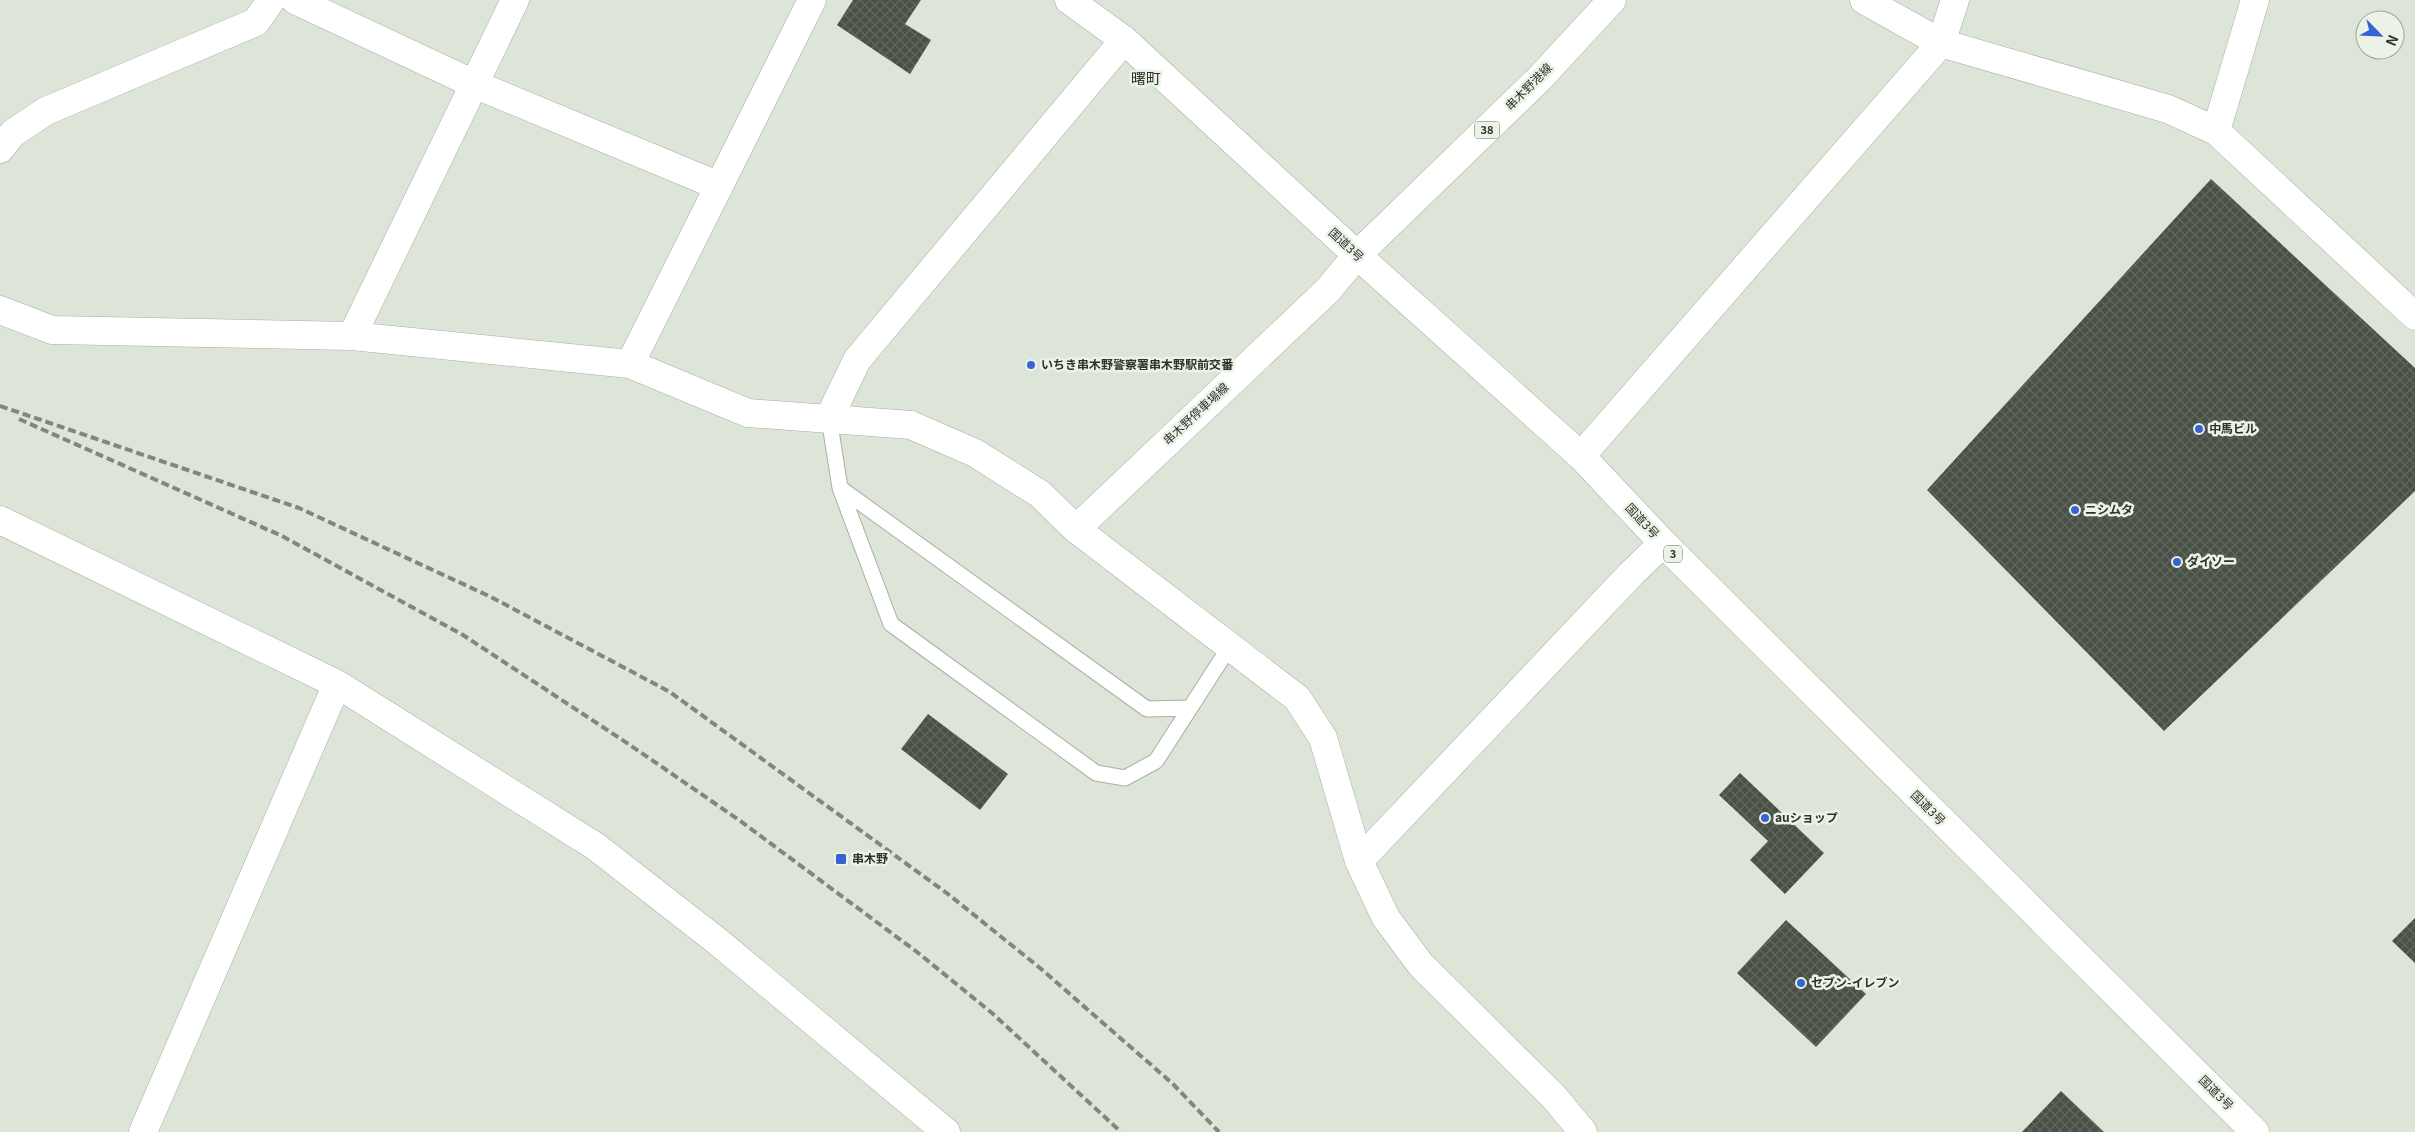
<svg xmlns="http://www.w3.org/2000/svg" width="2415" height="1132" font-family="Georgia,'Noto Sans JP',serif">
<defs>
<pattern id="building-cross-hatch" width="8" height="8" patternUnits="userSpaceOnUse" patternTransform="scale(1.25)"><rect width="8" height="8" fill="#495045"/><path d="M0 0l8 8M0 8l8-8" fill="none" stroke="#61675e"/></pattern>
</defs>
<rect width="100%" height="100%" fill="#dce5d8"/>
<!-- building -->
<path fill="url(#building-cross-hatch)" d="M853 0H921L905 24 931 40 910 74 837 25Z
M2211 179 2415 368V491L2164 731 1927 490Z
M928 714 1008 774 980 810 901 749Z
M1740 773 1824 853 1785 894 1750 860 1768 841 1719 795Z
M2415 918V963L2392 941Z
M1786 920 1866 994 1816 1047 1737 973Z
M2061 1091 2104 1132H2022Z"/>
<g fill="none" stroke-linecap="round" stroke-linejoin="round">
<!-- lane casing -->
<g stroke="#a7b0a3" stroke-width="17">
<path id="lane" d="M829 418 840 488 891 624 1096 773 1125 778 1156 761 1230 646
M840 488 1147 709 1190 708"/>
</g>
<!-- street casing -->
<g stroke="#a7b0a3" stroke-width="29">
<path id="street" d="M295 0 474 84 719 186
M1864 0 1941 43 2168 109 2216 131 2415 316
M2216 131 2255 0
M0 149 13 133 46 111 256 22 271 0
M0 310 52 330 352 336 630 364 748 413 911 425 975 453 1040 494 1076 529 1297 698 1323 738 1359 861 1386 918 1421 965 1554 1097 1583 1132
M352 336 515 0
M829 418 857 360 1124 40
M1581 456 1941 43 1955 0
M0 520 337 684 595 846 717 941 946 1132
M1359 861 1631 574 1663 543
M143 1132 337 684"/>
</g>
<!-- secondary casing -->
<g stroke="#a7b0a3" stroke-width="29">
<path id="secondary" d="M630 364 812 0
M1076 529 1328 290 1357 255"/>
</g>
<!-- primary casing -->
<g stroke="#a7b0a3" stroke-width="29">
<path id="primary" d="M1357 255 1539 79 1612 0"/>
</g>
<!-- highway casing -->
<g stroke="#a7b0a3" stroke-width="29">
<path id="highway" d="M1069 0 1124 40 1357 255 1581 456 1663 543 2255 1132"/>
</g>
<!-- lane -->
<use href="#lane" stroke="#fff" stroke-width="15"/>
<!-- street -->
<use href="#street" stroke="#fff" stroke-width="28"/>
<!-- secondary -->
<use href="#secondary" stroke="#fff" stroke-width="28"/>
<!-- primary -->
<use href="#primary" stroke="#fff" stroke-width="28"/>
<!-- highway -->
<use href="#highway" stroke="#fff" stroke-width="28"/>
<!-- rail -->
<path stroke="#81877e" stroke-width="4" stroke-dasharray="8 4" stroke-linecap="butt" d="M0 406 299 508 491 597 670 692 948 894 1040 968 1173 1084 1219 1132
M19 419 282 536 463 635 630 745 739 820 917 952 992 1013 1121 1132"/>
</g>
<!-- markers -->
<g fill="#3663d3" stroke="#eaf3e5" stroke-width="2">
<circle cx="1031" cy="365" r="5"/>
<circle cx="2199" cy="429" r="5"/>
<circle cx="2075" cy="510" r="5"/>
<circle cx="2177" cy="562" r="5"/>
<circle cx="1765" cy="818" r="5"/>
<rect x="835" y="853" width="12" height="12" rx="2.5"/>
<circle cx="1801" cy="983" r="5"/>
</g>
<g text-anchor="middle" stroke-width="5" stroke-linejoin="round" paint-order="stroke">
<!-- shield labels -->
<g fill="#eaf3e5" stroke="#666b64" stroke-width="1">
<rect x="1474.5" y="121.5" width="25" height="17" rx="4"/>
<rect x="1664" y="545.5" width="18" height="17" rx="4"/>
</g>
<g font-size="11" font-weight="bold" fill="#2e312c">
<text x="1487" y="134">38</text>
<text x="1673" y="558">3</text>
</g>
<!-- street labels -->
<g font-size="12" fill="#2e312c" stroke="#eaf3e5">
<text transform="translate(1529 87) rotate(-45)" y="4">串木野港線</text>
<text transform="translate(1346 245) rotate(43)" y="4">国道3号</text>
<text transform="translate(1196 414) rotate(-43)" y="4">串木野停車場線</text>
<text transform="translate(1642 521) rotate(47)" y="4">国道3号</text>
<text transform="translate(1928 808) rotate(45)" y="4">国道3号</text>
<text transform="translate(2216 1093) rotate(45)" y="4">国道3号</text>
</g>
<!-- poi labels -->
<g font-size="12" font-weight="bold" fill="#2e312c" stroke="#eaf3e5" text-anchor="start">
<text x="1041" y="369">いちき串木野警察署串木野駅前交番</text>
<text x="2209" y="433">中馬ビル</text>
<text x="2085" y="514">ニシムタ</text>
<text x="2187" y="566">ダイソー</text>
<text x="1775" y="822">auショップ</text>
<text x="852" y="863">串木野</text>
<text x="1811" y="987">セブン-イレブン</text>
</g>
<!-- quarter labels -->
<g font-size="15" fill="#2e312c" stroke="#eaf3e5">
<text x="1146" y="84">曙町</text>
</g>
</g>
<!-- north arrow -->
<g transform="translate(2380 35) rotate(114)"><circle r="24" fill="#eaf3e5" stroke="#9fa59b"/>
<path d="M0-4L9 19L0 12L-9 19Z" fill="#3663d3"/>
<text y="-8" font-size="14" font-weight="bold" text-anchor="middle" fill="#2e312c">N</text>
</g>
</svg>
